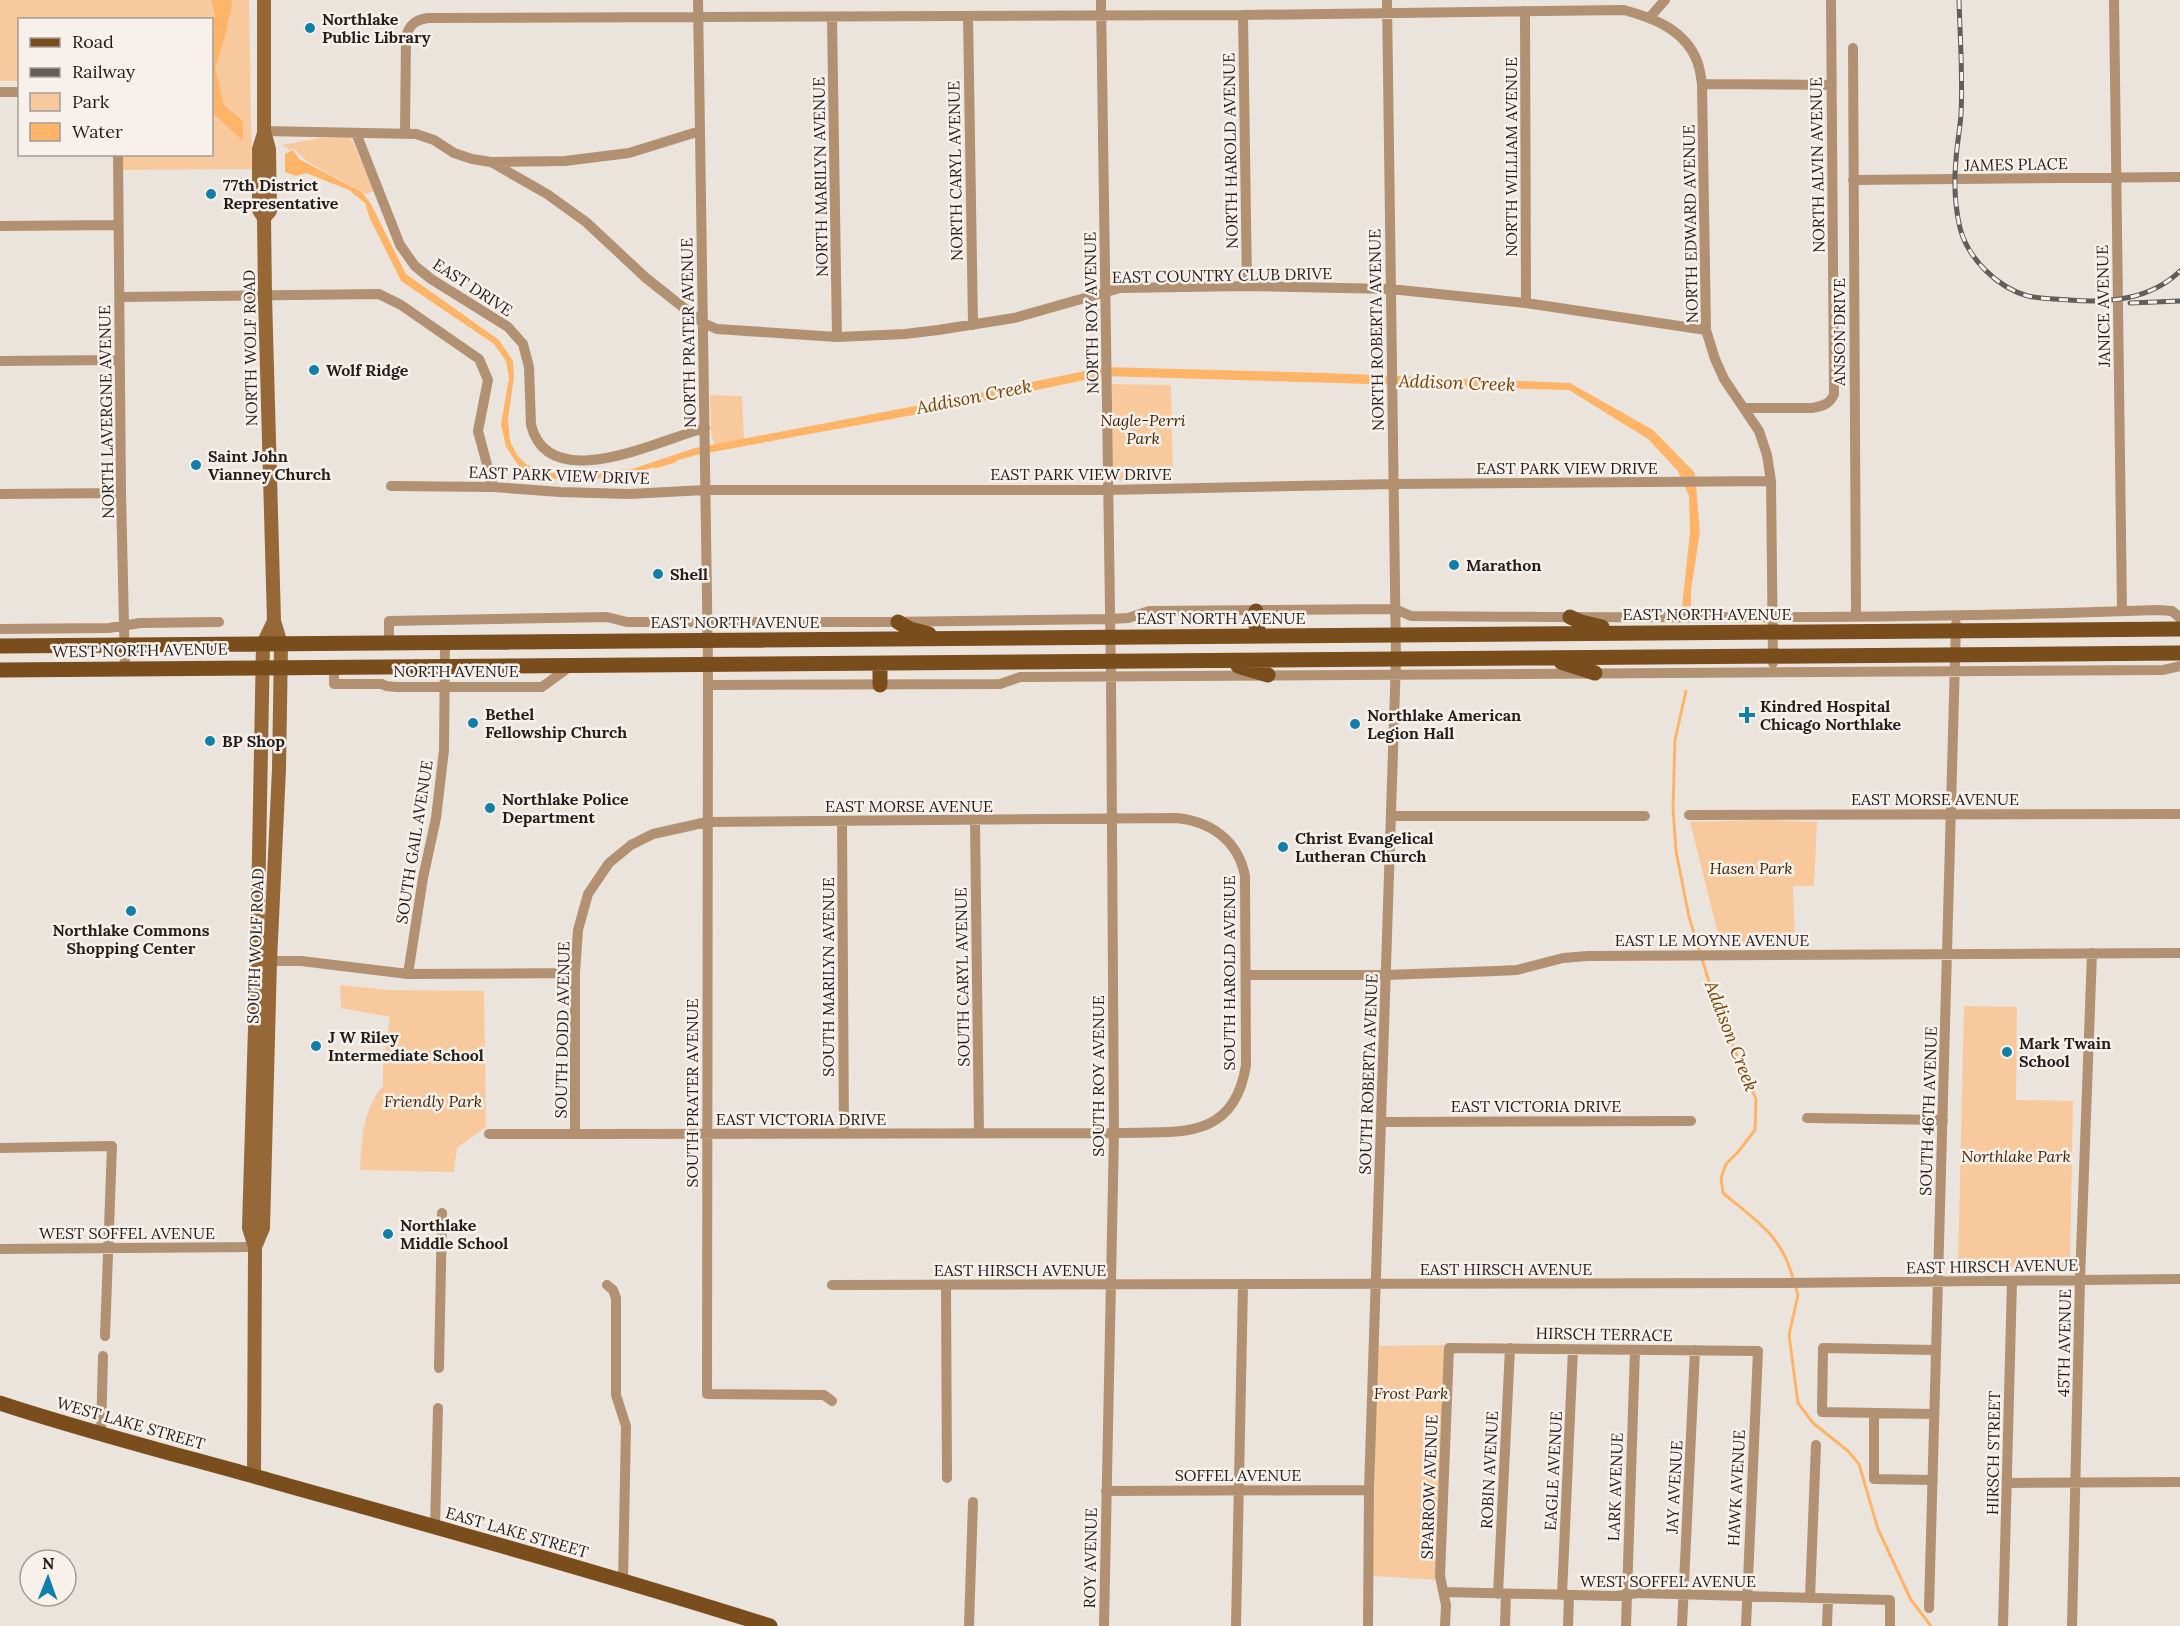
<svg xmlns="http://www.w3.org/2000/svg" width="2180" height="1626" font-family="Lora,serif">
<rect width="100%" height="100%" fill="#ebe4dd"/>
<!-- green -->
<path fill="#f8c99d" d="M0 0H249L252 169 122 170V155L212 154V20H20L19 81H0Z
M347 137 350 138 353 142 374 191 366 194 308 162 294 149 290 150 282 145 320 138Z
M1112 384 1171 385 1173 480 1122 481 1117 479 1113 474Z
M710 395 742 396 744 440 714 444 711 432Z
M1765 820 1817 822 1814 886H1793L1795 944 1721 946 1690 822Z
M340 985 389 990 484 991 486 1127 457 1148 454 1172 360 1170C362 1141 362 1109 383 1086V1066L390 1017 341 1008Z
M1964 1006 2017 1007 2016 1100 2073 1101 2070 1266 1958 1267Z
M1447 1345 1438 1580 1373 1576 1377 1346Z"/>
<!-- water -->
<path fill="#ffb467" d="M211 0H231L232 6 224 40 215 68 224 105 243 121V141L212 112V31L215 14Z
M293 150 299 159 362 192 371 204 406 274 499 340 513 361 514 377 508 419 510 441 517 455 527 465 550 473 632 469 695 448 931 403 1104 367 1326 373 1570 383 1653 430 1695 473 1700 532 1691 590V606L1682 607 1690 532 1689 496 1678 471 1648 439 1569 390 1104 376 935 411 696 455 617 478 545 479 521 469 506 447 501 424 509 378 506 361 494 344 401 281 370 219 365 203 349 190 306 173 296 176 285 172V154Z"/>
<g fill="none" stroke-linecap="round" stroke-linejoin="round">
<!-- stream -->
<path stroke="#ffb467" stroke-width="3" d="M655 467 675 461
M1686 691 1675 740 1673 808 1676 851 1689 917 1720 1017 1756 1099 1755 1130 1738 1152 1726 1164 1721 1178 1723 1193C1756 1221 1782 1235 1793 1279
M1795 1285 1798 1295 1789 1335 1798 1403 1813 1423 1848 1451 1859 1464 1878 1529 1911 1600 1931 1626"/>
<!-- street -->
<path stroke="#b19172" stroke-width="10" d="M698 0 708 665 707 1394 824 1395 832 1401
M1101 0 1111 677 1114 1133 1104 1626
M2114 0 2122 611
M1525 11 1526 303
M1243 15 1247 286
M968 16 973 325
M832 17 837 337
M1650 17 1665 0
M1853 48 1856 615
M1702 84 1706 330 1715 359 1724 379 1759 431 1767 455 1771 481 1773 663
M0 92H20
M264 131 416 134 434 140 454 153 472 159 491 162 547 194 586 222 646 278 703 323 717 329 837 337 905 334 938 330 1014 318 1120 288 1247 286 1390 289 1526 303 1706 330
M405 132 406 37C409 25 415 20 428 18L1243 15 1624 10C1654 18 1685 30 1697 61 1700 68 1701 77 1702 84L1831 85
M356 133 400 245 415 266 431 279 508 327 523 344 529 367 531 425C549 497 661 439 705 428
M118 154 121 493 125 669
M491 162 565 161 629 153 700 131
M1853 180 2180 177
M0 226 118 225
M119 297 379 294 401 305 479 359 488 380 478 431 493 487
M0 361 119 360
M1745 408H1812C1823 406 1830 404 1834 394L1831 0
M391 486 493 487 560 492 629 494 705 490H1108L1393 484 1771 481
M0 494 121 493
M0 629 109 628 140 623 219 622
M389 642V621L607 617 627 622H888L1110 619 1128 618 1149 611 1395 609 1411 616C1659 618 1909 619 2158 610L2172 611 2180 618
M334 667V684H382L386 686 397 687H542L572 665
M708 685 1000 684 1020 677 2163 670 2180 666
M1689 815 2180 814
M1391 816H1645
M842 821 844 1134
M975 821 979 1133
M264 961H301L408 974 575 973
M408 974 423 878 436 818 444 750 445 642
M1247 975H1386L1496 971 1517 970 1563 958 1588 956 2180 953
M1807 1118 1943 1120
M1381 1122 1691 1121
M489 1134H575L1114 1133C1176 1131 1234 1143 1246 1065L1245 876C1238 840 1210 821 1176 818L707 822 653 834 631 845 609 863 588 894 578 930 575 973V1134
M0 1148 112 1146 105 1336
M0 1249 255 1247
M607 1285 613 1290 616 1298V1395L626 1426 623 1581
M832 1285 1783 1283 2180 1279
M946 1285 947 1478
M439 1368 442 1213
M1874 1413V1479L1933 1480
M1934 1414 1822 1412 1823 1348 1936 1350
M101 1435 103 1356
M2007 1483 2180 1482
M1106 1491 1369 1490
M435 1528 438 1408
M1445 1592 1616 1596 1638 1593 1890 1600V1626
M1498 1594 1510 1348
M1562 1595 1573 1349
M1810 1598 1816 1445
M1929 1608 1956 624
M969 1626 973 1502
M1236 1626 1243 1285
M1368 1626 1369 1490 1396 659 1387 0
M1445 1626 1446 1605 1440 1576 1449 1348 1758 1351 1746 1626
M1505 1626 1506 1594
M1568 1626 1569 1595
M1626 1626 1635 1350
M1682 1626 1695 1350
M1827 1626 1828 1599
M2003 1626 2012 1281
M2072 1626 2080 1280 2092 953"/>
<!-- secondary -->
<path stroke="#966838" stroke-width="14" d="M264 0V131L269 149 270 211 264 218
M255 1247 263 1228 270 961 279 769 281 644 274 621 265 296 264 218 259 210V149L264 133
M254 1476 255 1247 249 1228 257 961 263 644 274 621"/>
<!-- primary -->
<path stroke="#794d1c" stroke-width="15" d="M1256 611V626L1261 636
M1570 617 1581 622 1602 627
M898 622 910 629 929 634
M0 646 2180 629
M1561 662 1595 673
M1238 666 1268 675
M0 670 2180 653
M880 685V664
M0 1403C85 1431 171 1453 257 1477 428 1525 600 1572 770 1626"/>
<!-- rail casing -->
<g stroke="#615d59" stroke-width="5">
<path id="rail" d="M1959 0C1960 38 1963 76 1961 114 1960 129 1957 144 1956 159 1954 180 1955 207 1960 228 1968 259 1998 288 2028 296 2041 299 2056 299 2069 300 2109 303 2150 300 2180 271
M2130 303 2180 301"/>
</g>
<!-- rail -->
<use href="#rail" stroke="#f8f1eb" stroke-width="3" stroke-dasharray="9" stroke-linecap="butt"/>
</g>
<!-- markers -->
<g fill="#1180a8" stroke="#f8f1eb" stroke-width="2">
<circle cx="310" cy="28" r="6"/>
<circle cx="211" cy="194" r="6"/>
<circle cx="314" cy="370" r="6"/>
<circle cx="196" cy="465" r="6"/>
<circle cx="1454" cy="565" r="6"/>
<circle cx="658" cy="574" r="6"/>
<path d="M1744 706h6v6h6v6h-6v6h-6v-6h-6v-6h6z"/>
<circle cx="473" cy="723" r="6"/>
<circle cx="1355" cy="724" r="6"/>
<circle cx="210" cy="741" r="6"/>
<circle cx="490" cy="808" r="6"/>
<circle cx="1283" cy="847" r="6"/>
<circle cx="131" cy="911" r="6"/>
<circle cx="316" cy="1046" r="6"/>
<circle cx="2007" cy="1052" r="6"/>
<circle cx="388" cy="1234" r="6"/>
</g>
<g text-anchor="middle" stroke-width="5" stroke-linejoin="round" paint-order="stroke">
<!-- poi labels -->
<g font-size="16" font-weight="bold" fill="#211e1c" stroke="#f8f1eb" text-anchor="start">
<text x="322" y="25">Northlake<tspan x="322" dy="18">Public Library</tspan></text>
<text x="223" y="191">77th District<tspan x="223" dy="18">Representative</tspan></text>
<text x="326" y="376">Wolf Ridge</text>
<text x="208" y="462">Saint John<tspan x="208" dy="18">Vianney Church</tspan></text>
<text x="1466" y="571">Marathon</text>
<text x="670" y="580">Shell</text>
<text x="1760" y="712">Kindred Hospital<tspan x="1760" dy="18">Chicago Northlake</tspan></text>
<text x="485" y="720">Bethel<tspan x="485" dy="18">Fellowship Church</tspan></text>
<text x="1367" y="721">Northlake American<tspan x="1367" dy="18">Legion Hall</tspan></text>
<text x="222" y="747">BP Shop</text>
<text x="502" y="805">Northlake Police<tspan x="502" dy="18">Department</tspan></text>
<text x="1295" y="844">Christ Evangelical<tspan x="1295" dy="18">Lutheran Church</tspan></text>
<text x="131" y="936" text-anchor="middle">Northlake Commons<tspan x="131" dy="18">Shopping Center</tspan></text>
<text x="328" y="1043">J W Riley<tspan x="328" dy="18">Intermediate School</tspan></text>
<text x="2019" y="1049">Mark Twain<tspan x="2019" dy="18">School</tspan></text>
<text x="400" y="1231">Northlake<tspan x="400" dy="18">Middle School</tspan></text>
</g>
<!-- street labels -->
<g font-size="16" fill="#211e1c" stroke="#f8f1eb">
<text transform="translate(1230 151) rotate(-91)" y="6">NORTH HAROLD AVENUE</text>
<text transform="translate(1511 157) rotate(-90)" y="6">NORTH WILLIAM AVENUE</text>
<text transform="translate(2016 164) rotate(-1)" y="6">JAMES PLACE</text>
<text transform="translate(1817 165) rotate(-91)" y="6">NORTH ALVIN AVENUE</text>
<text transform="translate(955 171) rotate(-91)" y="6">NORTH CARYL AVENUE</text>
<text transform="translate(820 177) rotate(-91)" y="6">NORTH MARILYN AVENUE</text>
<text transform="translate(1690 224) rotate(-91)" y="6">NORTH EDWARD AVENUE</text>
<text transform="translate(1222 275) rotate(-1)" y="6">EAST COUNTRY CLUB DRIVE</text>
<text transform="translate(473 287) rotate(33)" y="6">EAST DRIVE</text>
<text transform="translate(2103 306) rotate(-91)" y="6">JANICE AVENUE</text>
<text transform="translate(1091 313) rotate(-91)" y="6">NORTH ROY AVENUE</text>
<text transform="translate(1376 330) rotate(-91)" y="6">NORTH ROBERTA AVENUE</text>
<text transform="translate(1839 332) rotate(-90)" y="6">ANSON DRIVE</text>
<text transform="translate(688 333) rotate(-91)" y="6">NORTH PRATER AVENUE</text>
<text transform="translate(250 348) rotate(-91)" y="6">NORTH WOLF ROAD</text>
<text transform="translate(106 412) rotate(-91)" y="6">NORTH LAVERGNE AVENUE</text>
<text x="1567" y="474">EAST PARK VIEW DRIVE</text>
<text x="1081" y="480">EAST PARK VIEW DRIVE</text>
<text transform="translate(559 475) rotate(2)" y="6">EAST PARK VIEW DRIVE</text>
<text x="1707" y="620">EAST NORTH AVENUE</text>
<text x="1221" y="624">EAST NORTH AVENUE</text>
<text x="735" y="628">EAST NORTH AVENUE</text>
<text transform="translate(140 650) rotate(-1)" y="6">WEST NORTH AVENUE</text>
<text x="456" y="677">NORTH AVENUE</text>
<text x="1935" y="805">EAST MORSE AVENUE</text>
<text x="909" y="812">EAST MORSE AVENUE</text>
<text transform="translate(414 842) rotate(-81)" y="6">SOUTH GAIL AVENUE</text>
<text x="1712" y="946">EAST LE MOYNE AVENUE</text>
<text transform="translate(255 946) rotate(-88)" y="6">SOUTH WOLF ROAD</text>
<text transform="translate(1229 973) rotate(-90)" y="6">SOUTH HAROLD AVENUE</text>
<text transform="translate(828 977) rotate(-90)" y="6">SOUTH MARILYN AVENUE</text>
<text transform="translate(962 977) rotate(-91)" y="6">SOUTH CARYL AVENUE</text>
<text transform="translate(562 1030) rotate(-89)" y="6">SOUTH DODD AVENUE</text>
<text transform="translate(1368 1074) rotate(-88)" y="6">SOUTH ROBERTA AVENUE</text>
<text transform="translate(1098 1076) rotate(-90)" y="6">SOUTH ROY AVENUE</text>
<text transform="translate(692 1093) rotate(-90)" y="6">SOUTH PRATER AVENUE</text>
<text x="1536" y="1112">EAST VICTORIA DRIVE</text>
<text transform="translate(1928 1111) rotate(-88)" y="6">SOUTH 46TH AVENUE</text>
<text x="801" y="1125">EAST VICTORIA DRIVE</text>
<text x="127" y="1239">WEST SOFFEL AVENUE</text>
<text transform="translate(1992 1266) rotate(-1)" y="6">EAST HIRSCH AVENUE</text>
<text x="1506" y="1275">EAST HIRSCH AVENUE</text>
<text x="1020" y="1276">EAST HIRSCH AVENUE</text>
<text transform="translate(1604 1334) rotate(1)" y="6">HIRSCH TERRACE</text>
<text transform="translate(2064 1343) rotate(-89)" y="6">45TH AVENUE</text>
<text transform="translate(131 1423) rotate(16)" y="6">WEST LAKE STREET</text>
<text transform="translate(1993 1453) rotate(-89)" y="6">HIRSCH STREET</text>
<text transform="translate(1489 1470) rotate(-87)" y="6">ROBIN AVENUE</text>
<text transform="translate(1553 1471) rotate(-87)" y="6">EAGLE AVENUE</text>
<text x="1238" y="1481">SOFFEL AVENUE</text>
<text transform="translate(1429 1487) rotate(-88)" y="6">SPARROW AVENUE</text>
<text transform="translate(1615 1487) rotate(-88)" y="6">LARK AVENUE</text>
<text transform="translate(1674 1487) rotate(-87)" y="6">JAY AVENUE</text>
<text transform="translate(1736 1488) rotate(-87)" y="6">HAWK AVENUE</text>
<text transform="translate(517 1532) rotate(16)" y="6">EAST LAKE STREET</text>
<text transform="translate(1090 1558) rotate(-89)" y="6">ROY AVENUE</text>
<text x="1668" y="1587">WEST SOFFEL AVENUE</text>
</g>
<!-- park labels -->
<g font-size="16" font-style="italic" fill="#412502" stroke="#f8f1eb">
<text x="1143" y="426">Nagle-Perri<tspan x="1143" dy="18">Park</tspan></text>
<text x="1751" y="874">Hasen Park</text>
<text x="433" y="1107">Friendly Park</text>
<text x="2016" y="1162">Northlake Park</text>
<text x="1411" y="1399">Frost Park</text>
</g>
<!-- water labels -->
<g font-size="18" font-style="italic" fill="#714201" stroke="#f8f1eb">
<text transform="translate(1457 383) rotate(2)" y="6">Addison Creek</text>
<text transform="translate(974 397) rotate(-11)" y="6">Addison Creek</text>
<text transform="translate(1731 1036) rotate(69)" y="6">Addison Creek</text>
</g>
</g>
<!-- legend -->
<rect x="18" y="18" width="195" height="138" fill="#f8f1eb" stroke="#a29d98" stroke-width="1.5"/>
<rect x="30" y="38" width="30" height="9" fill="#794d1c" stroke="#a29d98" stroke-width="1.5"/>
<text x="72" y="48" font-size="18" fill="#211e1c">Road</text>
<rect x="30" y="68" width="30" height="9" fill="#615d59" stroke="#a29d98" stroke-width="1.5"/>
<text x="72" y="78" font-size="18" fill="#211e1c">Railway</text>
<rect x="30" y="93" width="30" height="18" fill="#f8c99d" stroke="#a29d98" stroke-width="1.5"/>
<text x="72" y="108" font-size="18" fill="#211e1c">Park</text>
<rect x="30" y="123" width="30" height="18" fill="#ffb467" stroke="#a29d98" stroke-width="1.5"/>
<text x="72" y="138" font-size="18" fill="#211e1c">Water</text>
<!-- north arrow -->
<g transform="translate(48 1578) rotate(1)"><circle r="28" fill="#f8f1eb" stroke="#a29d98" stroke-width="1.5"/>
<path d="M0-4.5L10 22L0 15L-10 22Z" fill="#1180a8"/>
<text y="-9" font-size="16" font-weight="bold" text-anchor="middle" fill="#211e1c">N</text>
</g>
</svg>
